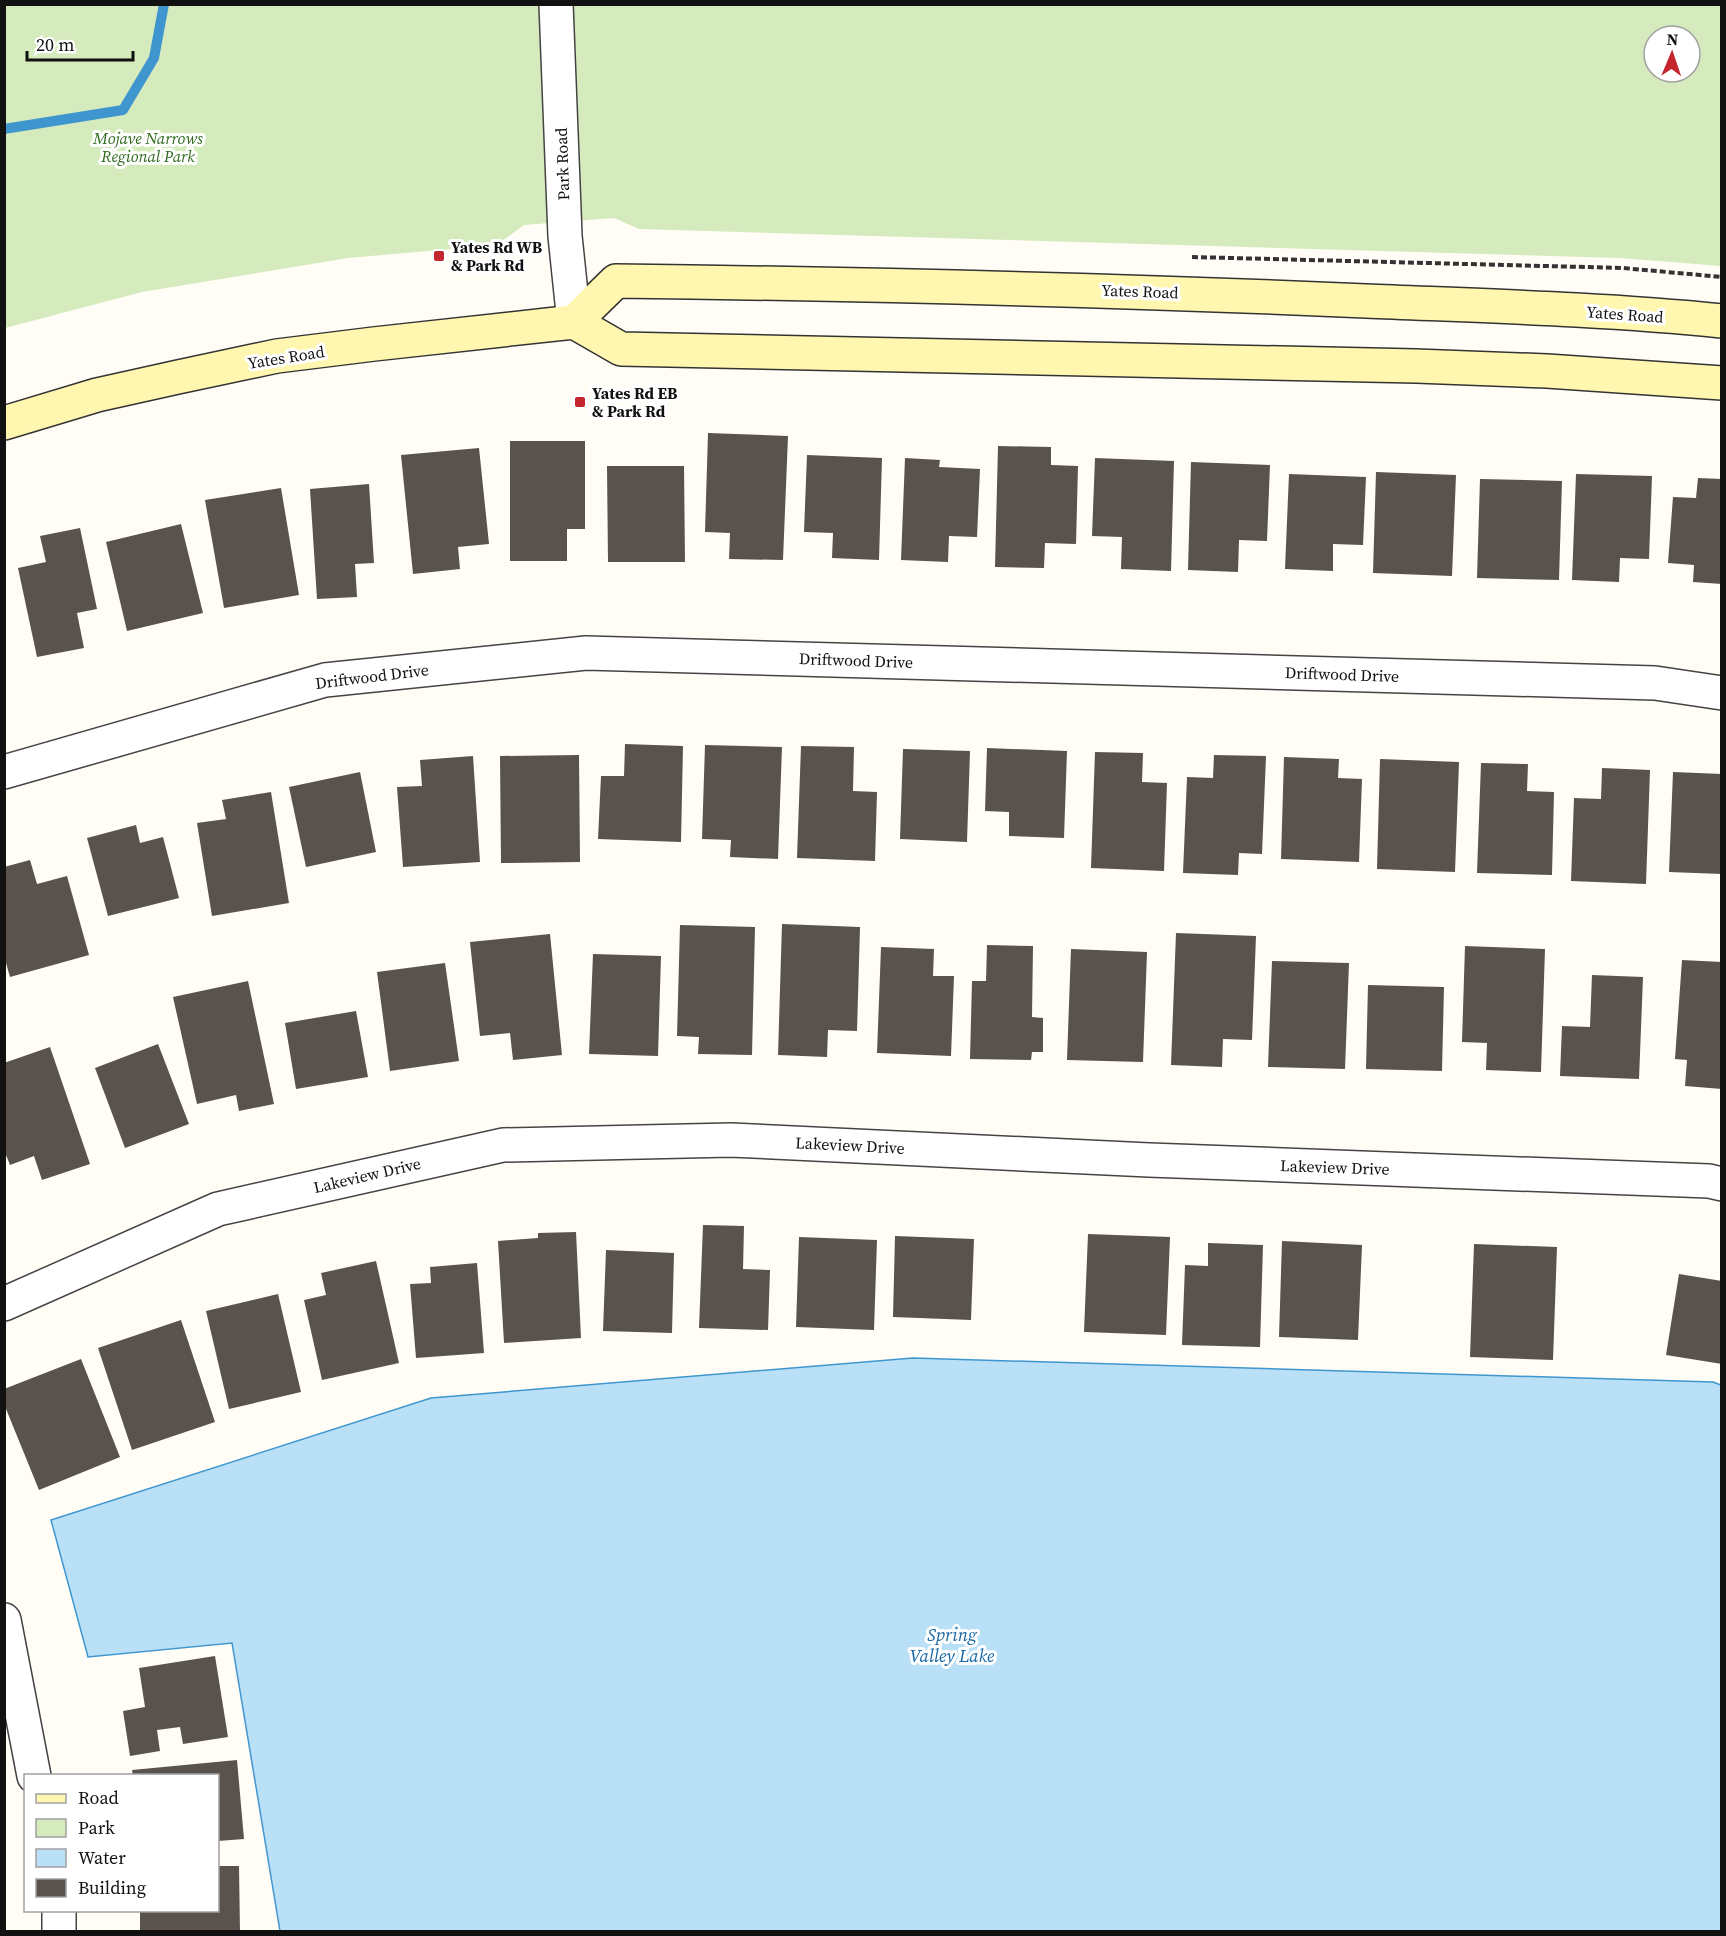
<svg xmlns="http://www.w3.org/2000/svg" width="1726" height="1936" font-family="'Source Serif 4',serif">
<rect width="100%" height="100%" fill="#fffdf5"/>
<!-- green -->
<path fill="#d5ebbd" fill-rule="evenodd" d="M5 5H1721V266L1620 258 639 229 614 218 524 225 497 245 348 258 142 292 5 328ZM1654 36H1690V72H1654Z"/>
<!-- water -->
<path fill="#b9e0f7" stroke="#3f96cf" stroke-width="1.5" d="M913 1358 1713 1382 1721 1385V1931H280L232 1643 88 1657 51 1520 431 1398Z"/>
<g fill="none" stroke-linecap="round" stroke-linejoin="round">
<!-- stream -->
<path stroke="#3f96cf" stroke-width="10" d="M4 129 123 110 154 58 164 4"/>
</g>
<!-- building -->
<path fill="#5a524d" d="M708 433 788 436 783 560 729 559 730 533 705 532Z
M510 441H585V529H567V561H510Z
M998 446 1051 447V465L1078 466 1076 544 1045 543 1044 568 995 567Z
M479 448 489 544 458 547 460 569 413 574 401 455Z
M807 455 882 458 879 560 832 558 833 533 804 532Z
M905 458 940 460 939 467 980 469 977 537 949 536 948 562 901 560Z
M1095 458 1174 461 1171 571 1121 569 1122 537 1092 536Z
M1191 462 1270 465 1267 541 1239 540 1238 572 1188 570Z
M607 466H684L685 562H608Z
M1376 472 1456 475 1452 576 1373 573Z
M1289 474 1366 477 1363 545 1333 544V571L1285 569Z
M1576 474 1652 476 1649 559 1620 558 1619 582 1572 580Z
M1698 478 1722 479V584L1693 582 1694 565 1668 563 1673 497 1696 498Z
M1480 479 1562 481 1559 580 1477 578Z
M369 484 374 563 355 564 357 597 317 599 310 489Z
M281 488 299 595 224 608 205 500Z
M181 524 203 613 127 631 106 542Z
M80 528 97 609 77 613 84 648 37 657 18 568 46 562 40 536Z
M625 744 683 746 681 842 598 839 601 776H624Z
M705 745 782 747 778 859 730 857 731 840 702 839Z
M801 746 854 747 853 791 877 792 875 861 797 858Z
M987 748 1067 751 1064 838 1009 836V812L985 811Z
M903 749 970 751 967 842 900 839Z
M1095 752 1143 753 1142 782 1167 783 1164 871 1091 868Z
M579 755 580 862 501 863 500 756Z
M1214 755 1266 756 1262 854 1239 853 1238 875 1183 873 1187 777 1213 778Z
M473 756 480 862 403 867 397 787 422 786 420 760Z
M1284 757 1339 759 1338 778 1362 779 1359 862 1281 859Z
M1380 759 1459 762 1455 872 1377 869Z
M1481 763 1528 764 1527 791 1554 792 1552 875 1477 873Z
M1602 768 1650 770 1646 884 1571 881 1574 798 1601 799Z
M360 772 376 852 306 867 289 787Z
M1673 772 1722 774V874L1669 872Z
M271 792 289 903 212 916 197 823 226 819 222 800Z
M136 825 140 843 163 837 179 898 108 916 87 838Z
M30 860 37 884 67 876 89 955 10 977 4 956V867Z
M782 924 860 927 857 1031 828 1030 827 1057 778 1055Z
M680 925 755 927 752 1055 698 1054 699 1037 677 1036Z
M1176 933 1256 936 1252 1040 1223 1039 1222 1067 1171 1065Z
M550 934 562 1055 513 1060 510 1033 480 1036 470 942Z
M987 945 1033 946 1032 1017 1043 1018V1052H1032L1031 1060 970 1059 972 981H986Z
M1465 946 1545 949 1541 1072 1486 1070 1487 1043 1462 1042Z
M881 947 934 949 933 976H954L951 1056 877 1053Z
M1071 949 1147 952 1143 1062 1067 1060Z
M593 954 661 956 658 1056 589 1054Z
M1682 960 1722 962V1089L1685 1086 1687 1060 1675 1059Z
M1272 961 1349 963 1345 1069 1268 1067Z
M445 963 459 1061 390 1071 377 972Z
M1592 975 1643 977 1639 1079 1560 1076 1562 1026 1590 1027Z
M248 981 274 1104 239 1111 236 1095 197 1104 173 997Z
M1368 985 1444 987 1442 1071 1366 1069Z
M356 1011 368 1077 296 1089 285 1023Z
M158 1044 189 1124 125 1148 95 1068Z
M50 1047 90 1164 42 1180 34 1156 10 1165 4 1150V1063Z
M703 1225 744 1226 743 1269 770 1270 768 1330 699 1328Z
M576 1232 581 1338 504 1343 498 1241 538 1238V1233Z
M1088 1234 1170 1237 1166 1335 1084 1332Z
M895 1236 974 1239 971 1320 893 1317Z
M799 1237 877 1240 874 1330 796 1327Z
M1282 1241 1362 1245 1358 1340 1279 1337Z
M1208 1243 1263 1245 1260 1347 1182 1345 1185 1265 1208 1266Z
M1474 1244 1557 1247 1553 1360 1470 1357Z
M606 1250 674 1253 672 1333 603 1331Z
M376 1261 399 1363 322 1380 304 1300 326 1295 321 1273Z
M477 1263 484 1353 416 1358 410 1284 431 1283 430 1267Z
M1679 1274 1722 1281V1364L1666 1355Z
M278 1294 301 1392 229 1409 206 1311Z
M181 1320 215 1422 132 1450 98 1348Z
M81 1359 120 1457 39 1490 4 1404V1389Z
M215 1656 228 1737 183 1744 180 1727 157 1730 160 1751 130 1756 123 1711 145 1707 139 1668Z
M237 1760 244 1839 218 1841V1776H133L132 1770Z
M218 1866H239L240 1932H140V1910H218Z"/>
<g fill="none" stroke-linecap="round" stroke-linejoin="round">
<!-- minor casing -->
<g stroke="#444" stroke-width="36">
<path id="minor" d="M556 4 565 236 574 322
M4 772 325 680 586 653 1655 683 1722 693
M4 1304 218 1209 503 1145 731 1140 1149 1160 1709 1181 1722 1184"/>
</g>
<!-- tertiary casing -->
<g stroke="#444" stroke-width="36">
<path id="tertiary" d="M4 1620 34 1776
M59 1932V1910"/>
</g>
<!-- secondary casing -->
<g stroke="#333" stroke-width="36">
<path id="secondary" d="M574 322 616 281C866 284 1116 290 1366 301 1485 306 1604 309 1722 321
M4 423 97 395 178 377 277 356 374 344 574 322 621 349 1416 366 1547 371 1722 383"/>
</g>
<!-- path -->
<path stroke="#333" stroke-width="4" stroke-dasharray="6 3" stroke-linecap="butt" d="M1192 257 1623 268 1722 277"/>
<!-- minor -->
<use href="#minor" stroke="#fff" stroke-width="33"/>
<!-- tertiary -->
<use href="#tertiary" stroke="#fff" stroke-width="33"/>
<!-- secondary -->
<use href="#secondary" stroke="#fff6b0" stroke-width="33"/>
</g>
<!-- markers -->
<g fill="#c4262e" stroke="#fff" stroke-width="2">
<rect x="433" y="250" width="12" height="12" rx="3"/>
<rect x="574" y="396" width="12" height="12" rx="3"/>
</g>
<g text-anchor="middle" stroke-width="6" stroke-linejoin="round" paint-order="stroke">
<!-- park labels -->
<g font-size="16" font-style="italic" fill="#2f6b1f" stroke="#fff">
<text x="148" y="144">Mojave Narrows<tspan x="148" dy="18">Regional Park</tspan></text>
</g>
<!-- street labels -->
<g font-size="16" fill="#111" stroke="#fff">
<text transform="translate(562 164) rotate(-92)" y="6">Park Road</text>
<text transform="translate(1140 291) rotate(2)" y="6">Yates Road</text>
<text transform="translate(1625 314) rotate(4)" y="6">Yates Road</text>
<text transform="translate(286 357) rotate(-9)" y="6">Yates Road</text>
<text transform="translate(856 660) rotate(2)" y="6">Driftwood Drive</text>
<text transform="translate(1342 674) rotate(2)" y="6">Driftwood Drive</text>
<text transform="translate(372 676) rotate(-7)" y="6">Driftwood Drive</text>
<text transform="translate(850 1145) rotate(3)" y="6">Lakeview Drive</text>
<text transform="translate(1335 1167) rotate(2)" y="6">Lakeview Drive</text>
<text transform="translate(367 1175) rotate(-13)" y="6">Lakeview Drive</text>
</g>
<!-- poi labels -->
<g font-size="16" font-weight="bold" fill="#111" stroke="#fff" text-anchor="start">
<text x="451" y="253">Yates Rd WB<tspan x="451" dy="18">&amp; Park Rd</tspan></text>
<text x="592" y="399">Yates Rd EB<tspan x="592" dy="18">&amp; Park Rd</tspan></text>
</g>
<!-- water labels -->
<g font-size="18" font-style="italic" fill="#1768a6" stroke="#fff">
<text x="952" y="1641">Spring<tspan x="952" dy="21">Valley Lake</tspan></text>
</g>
</g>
<!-- border -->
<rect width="1726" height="1936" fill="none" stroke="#111111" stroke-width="12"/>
<!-- legend -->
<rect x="24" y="1774" width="195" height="138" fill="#ffffff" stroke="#a0a0a0" stroke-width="1.5"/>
<rect x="36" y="1794" width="30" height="9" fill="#fff6b0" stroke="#a0a0a0" stroke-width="1.5"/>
<text x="78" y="1804" font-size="18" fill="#111111">Road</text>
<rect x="36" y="1819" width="30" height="18" fill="#d5ebbd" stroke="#a0a0a0" stroke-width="1.5"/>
<text x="78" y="1834" font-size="18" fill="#111111">Park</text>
<rect x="36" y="1849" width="30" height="18" fill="#b9e0f7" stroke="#a0a0a0" stroke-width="1.5"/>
<text x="78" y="1864" font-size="18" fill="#111111">Water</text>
<rect x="36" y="1879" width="30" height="18" fill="#5a524d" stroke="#a0a0a0" stroke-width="1.5"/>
<text x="78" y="1894" font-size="18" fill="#111111">Building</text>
<!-- north arrow -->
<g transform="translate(1672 54) rotate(2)"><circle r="28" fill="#ffffff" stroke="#a0a0a0" stroke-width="1.5"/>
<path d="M0-4.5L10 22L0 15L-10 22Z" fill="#c4262e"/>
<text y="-9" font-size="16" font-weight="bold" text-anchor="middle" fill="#111111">N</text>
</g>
<!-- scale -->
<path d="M27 51v9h106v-9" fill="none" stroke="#111111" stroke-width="3"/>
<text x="36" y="51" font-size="18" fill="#111111" stroke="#ffffff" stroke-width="4.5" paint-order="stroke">20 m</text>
</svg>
